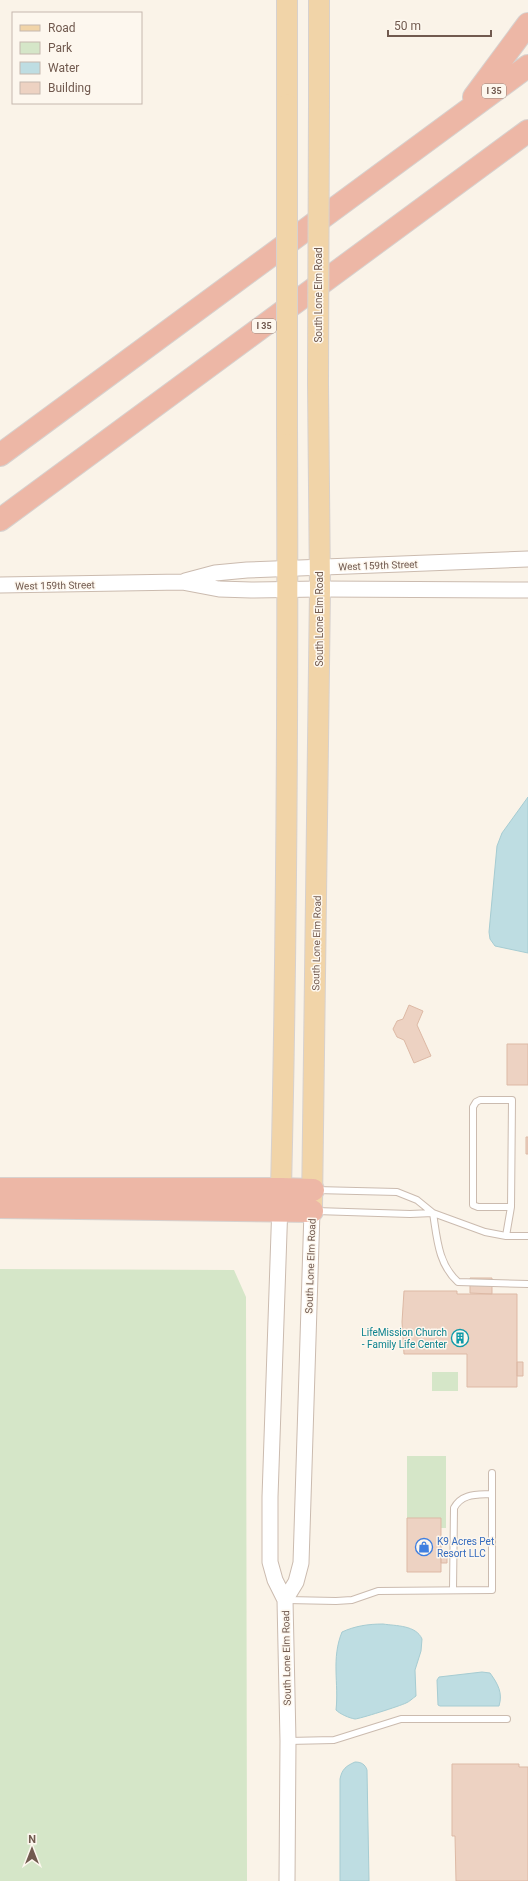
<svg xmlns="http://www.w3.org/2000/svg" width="528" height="1881" font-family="Roboto,sans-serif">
<rect width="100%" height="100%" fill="#faf3e8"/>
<!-- green -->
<path fill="#d5e6c8" d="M0 1269 234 1270 246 1297 247 1881H0Z
M432 1372H458V1391H432Z
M407 1456H446V1528H441V1518H407Z"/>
<!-- water -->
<path fill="#bedde2" stroke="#a6ccd2" d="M528 797V953L495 946 490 939 489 932 497 846 502 833Z
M383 1624C396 1626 416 1625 422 1639L421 1651 415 1670 416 1696C413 1698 409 1702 406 1703 400 1706 359 1719 355 1719 349 1718 340 1714 336 1710 339 1683 331 1659 342 1632 355 1626 368 1624 383 1624Z
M482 1672 490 1673C498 1684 503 1693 499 1706H440L438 1705 437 1680 439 1677Z
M355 1762C361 1762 365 1764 367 1770L369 1881H340V1779C342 1769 346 1766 355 1762Z"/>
<!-- building -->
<path fill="#edd2c2" stroke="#ddb9a5" d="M409 1005 423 1011 417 1025 431 1056 414 1063 404 1040 397 1037 393 1029 397 1021 403 1019Z
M507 1044H528V1085H507Z
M526 1137H528V1154H526Z
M470 1278H492V1294L470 1293Z
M404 1291H457V1294H517V1387H467V1354H404L402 1322Z
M517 1362H523V1376H517Z
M407 1518H441V1572H407Z
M441 1553H447V1563H441Z
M452 1764H519V1767H528V1881H456L455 1836H452Z"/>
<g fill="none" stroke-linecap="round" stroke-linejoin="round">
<!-- service casing -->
<g stroke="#cbbbaf" stroke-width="8">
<path id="service" d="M316 1190 397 1192 417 1200 433 1213 485 1232 506 1236H528
M316 1211 410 1214 433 1213
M433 1213C437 1238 438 1264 458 1282L528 1284
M506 1236 511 1207 512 1100H480L476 1102 473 1107V1205L478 1207H511
M453 1590 454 1508C462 1493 477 1495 492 1494
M287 1600 336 1601 352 1600 378 1591 492 1590V1473
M288 1741 334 1740 401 1719H507"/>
</g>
<!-- tertiary casing -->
<g stroke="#cbbbaf" stroke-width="17">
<path id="tertiary" d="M185 581 215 573 247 570 528 559
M0 585 182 582 219 589 251 590 320 589 528 590
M280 1203 270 1497V1562L275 1580 285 1600
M287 1881 288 1741 285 1600 296 1582 301 1563 312 1211"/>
</g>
<!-- primary casing -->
<g stroke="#d7d1ce" stroke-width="22">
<path id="primary" d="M319 102V0
M287 104V0
M281 1189C287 934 288 680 287 425
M312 1207 320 589 318 384"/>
</g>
<!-- motorway casing -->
<g stroke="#d7d1ce" stroke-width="24">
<path id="motorway" d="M474 97 528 24
M0 455 528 66
M0 520 528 131
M0 1189H281L313 1190
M0 1207 312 1211"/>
</g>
<!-- service -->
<use href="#service" stroke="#fff" stroke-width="6"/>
<!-- tertiary -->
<use href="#tertiary" stroke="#fff" stroke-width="15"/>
<!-- primary -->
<use href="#primary" stroke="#f1d4a8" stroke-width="20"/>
<!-- motorway -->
<use href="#motorway" stroke="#edb7a6" stroke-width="22"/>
<!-- primary-bridge casing -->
<g stroke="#d7d1ce" stroke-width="22" stroke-linecap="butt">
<path id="primary-bridge" d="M318 384 319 102
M287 425V104"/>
</g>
<!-- primary-bridge -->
<use href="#primary-bridge" stroke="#f1d4a8" stroke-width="20"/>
</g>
<!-- icons -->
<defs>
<g id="building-ring" transform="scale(0.9)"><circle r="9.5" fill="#fdf7ee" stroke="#0f9aa8" stroke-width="1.5"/><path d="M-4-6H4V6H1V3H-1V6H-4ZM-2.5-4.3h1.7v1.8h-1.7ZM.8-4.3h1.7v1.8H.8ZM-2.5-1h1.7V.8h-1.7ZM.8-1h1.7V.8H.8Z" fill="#0f9aa8"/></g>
<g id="shop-ring" transform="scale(0.9)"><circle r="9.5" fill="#fdf7ee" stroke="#3f7fe0" stroke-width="1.5"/><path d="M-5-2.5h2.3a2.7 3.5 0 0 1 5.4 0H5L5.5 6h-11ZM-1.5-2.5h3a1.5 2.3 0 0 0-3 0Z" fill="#3f7fe0"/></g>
</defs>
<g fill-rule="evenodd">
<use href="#building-ring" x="460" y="1338"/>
<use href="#shop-ring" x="424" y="1547"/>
</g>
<g text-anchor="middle" stroke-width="3" stroke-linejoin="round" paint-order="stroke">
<!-- shield labels -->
<g fill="#fdf7ee" stroke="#9b897f" stroke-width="1">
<rect x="482" y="84" width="24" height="14" rx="3"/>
<rect x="252" y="319" width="24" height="14" rx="3"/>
</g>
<g font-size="9" font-weight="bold" fill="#715a4f">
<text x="494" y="94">I 35</text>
<text x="264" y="329">I 35</text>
</g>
<!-- street labels -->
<g font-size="10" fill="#715a4f" stroke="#fdf7ee">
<text transform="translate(318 295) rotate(-90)" y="4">South Lone Elm Road</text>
<text transform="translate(378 565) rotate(-2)" y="4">West 159th Street</text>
<text transform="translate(55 585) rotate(-1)" y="4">West 159th Street</text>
<text transform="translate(319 619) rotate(-90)" y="4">South Lone Elm Road</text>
<text transform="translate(316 943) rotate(-89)" y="4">South Lone Elm Road</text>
<text transform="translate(310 1266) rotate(-88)" y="4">South Lone Elm Road</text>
<text transform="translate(286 1658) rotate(-91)" y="4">South Lone Elm Road</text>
</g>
<!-- culture labels -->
<g font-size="10" fill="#0d838f" stroke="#fdf7ee" text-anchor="end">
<text x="447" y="1336">LifeMission Church<tspan x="447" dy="12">- Family Life Center</tspan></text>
</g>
<!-- shop labels -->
<g font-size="10" fill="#366cbe" stroke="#fdf7ee" text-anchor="start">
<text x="437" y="1545">K9 Acres Pet<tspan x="437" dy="12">Resort LLC</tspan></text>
</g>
</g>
<!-- legend -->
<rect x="12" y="12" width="130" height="92" fill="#fdf7ee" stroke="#c5b8ae"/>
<rect x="20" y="25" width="20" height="6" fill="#f1d4a8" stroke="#c5b8ae"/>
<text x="48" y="32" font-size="12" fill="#715a4f">Road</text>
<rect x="20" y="42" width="20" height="12" fill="#d5e6c8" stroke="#c5b8ae"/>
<text x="48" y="52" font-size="12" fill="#715a4f">Park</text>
<rect x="20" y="62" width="20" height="12" fill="#bedde2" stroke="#c5b8ae"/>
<text x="48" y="72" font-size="12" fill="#715a4f">Water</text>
<rect x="20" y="82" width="20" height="12" fill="#edd2c2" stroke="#c5b8ae"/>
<text x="48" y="92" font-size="12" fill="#715a4f">Building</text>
<!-- north arrow -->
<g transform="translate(32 1849)" stroke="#fdf7ee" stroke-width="3" paint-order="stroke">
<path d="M0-3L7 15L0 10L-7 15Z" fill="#715a4f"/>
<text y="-6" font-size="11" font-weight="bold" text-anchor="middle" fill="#715a4f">N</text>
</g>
<!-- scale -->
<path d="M388 30v6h103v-6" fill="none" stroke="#715a4f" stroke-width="2"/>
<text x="394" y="30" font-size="12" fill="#715a4f" stroke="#fdf7ee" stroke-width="3" paint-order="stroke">50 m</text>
</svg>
